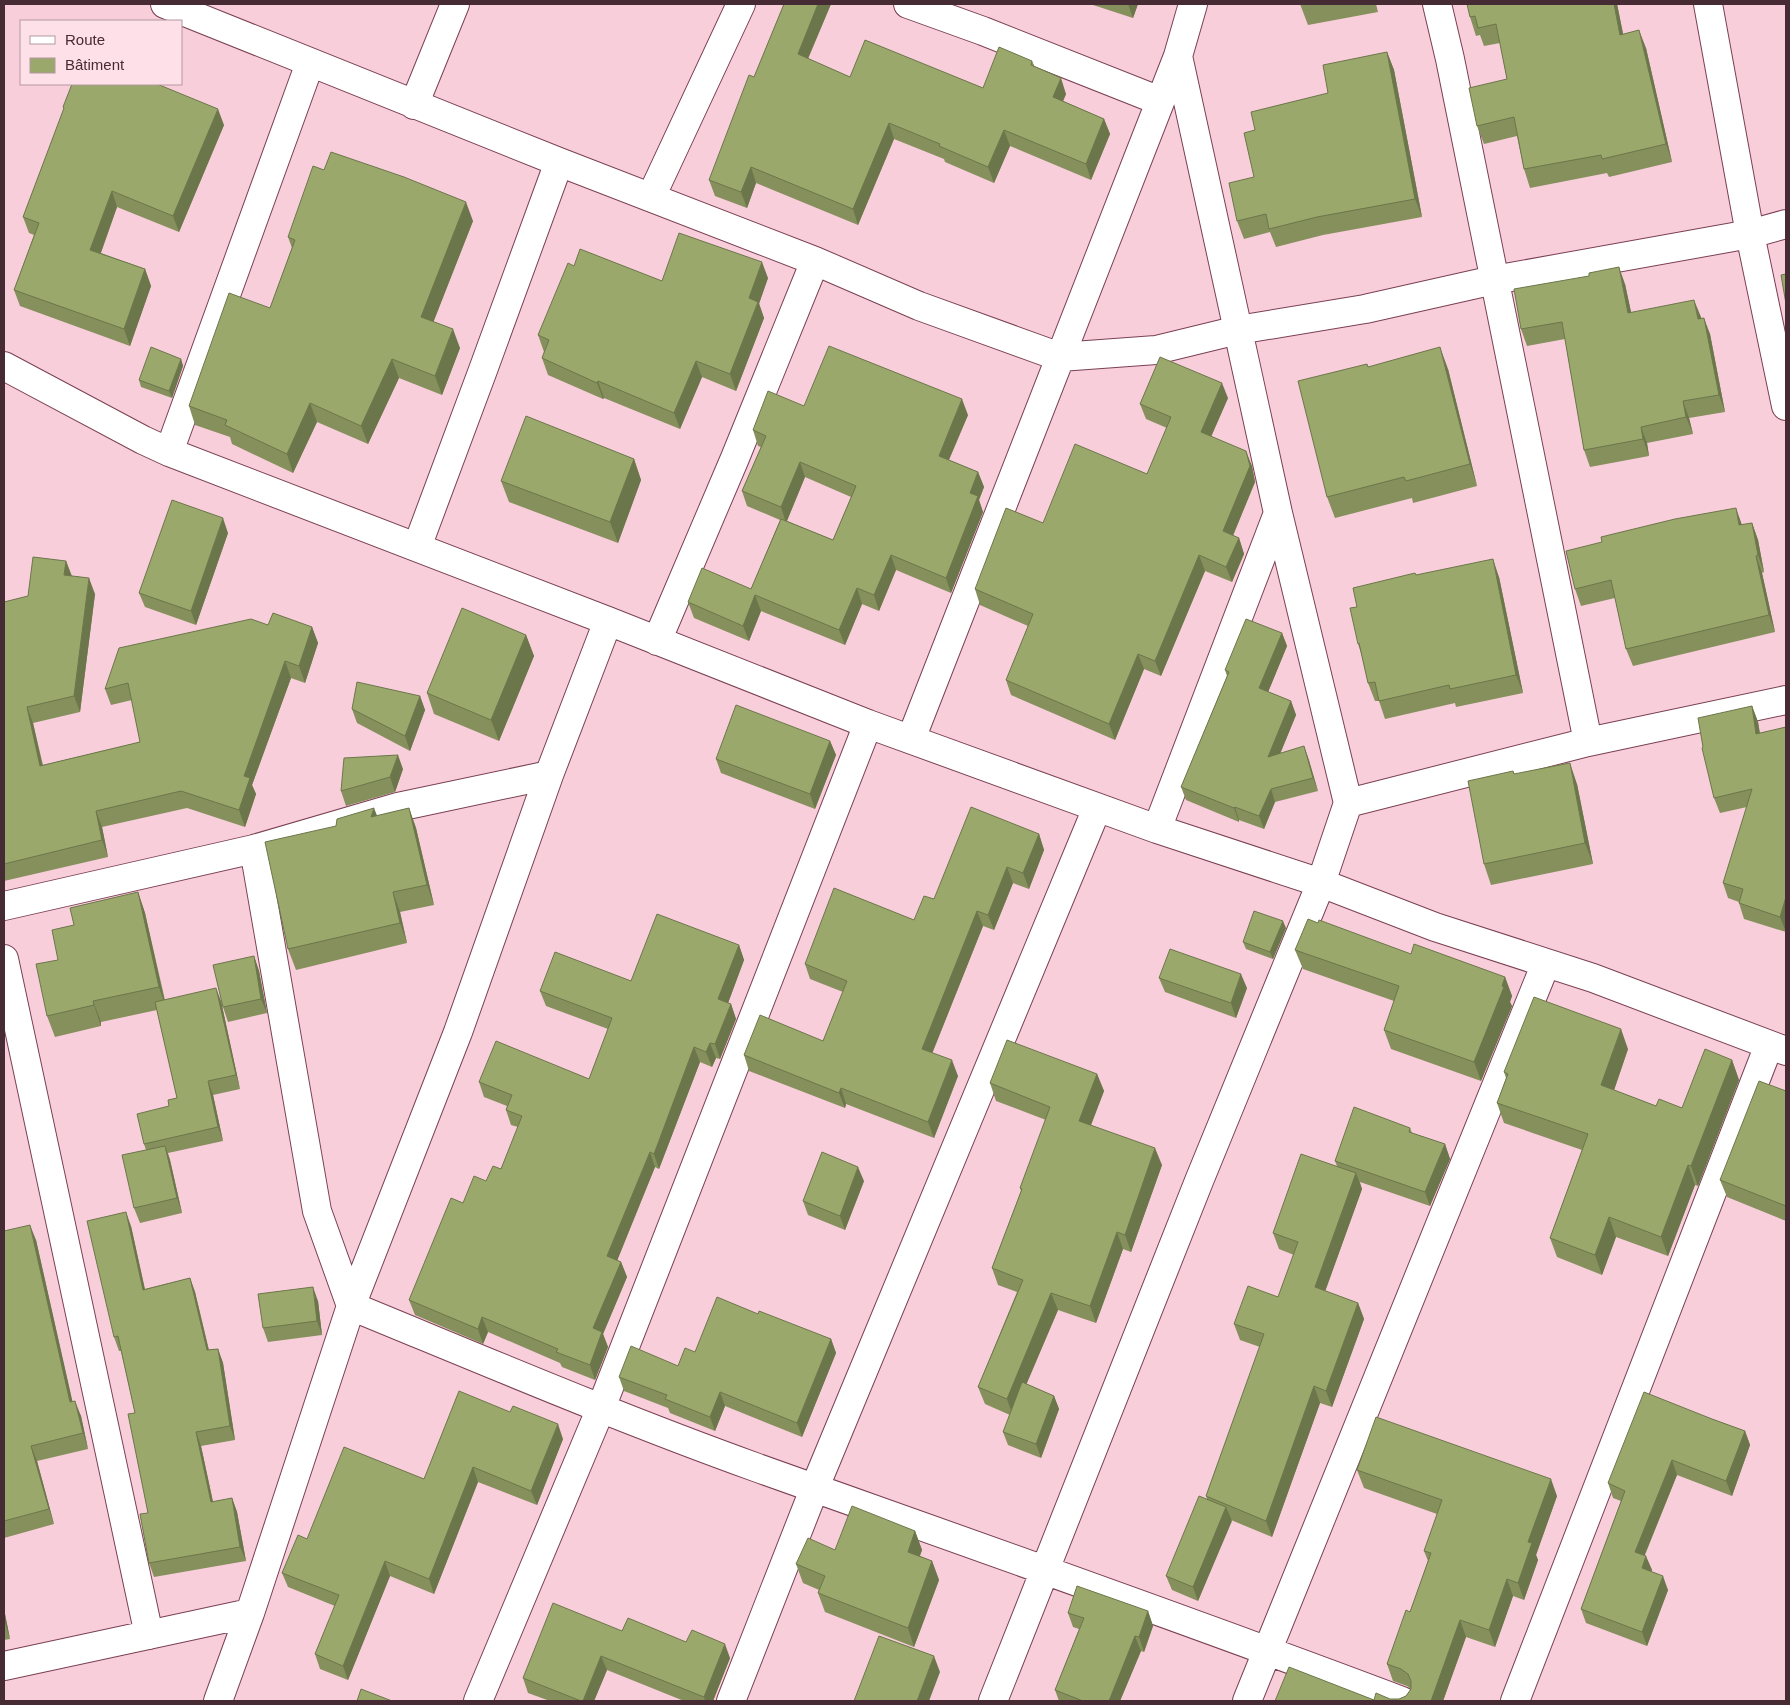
<svg xmlns="http://www.w3.org/2000/svg" width="1790" height="1705" font-family="Arial,sans-serif">
<rect width="100%" height="100%" fill="#f9cedb"/>
<g fill="none" stroke-linecap="round" stroke-linejoin="round">
<!-- minor casing -->
<g stroke="#7a4054" stroke-width="30">
<path id="minor" d="M165 4 559 162 815 261 919 306 1060 357 1156 350 1238 330 1365 309 1494 280 1750 234 1786 224
M908 4 983 31 1160 101
M1437 4 1450 59 1588 742
M1708 4 1750 234 1786 406
M414 105 455 4
M651 197 741 4
M4 366 143 440 169 452 608 621 868 724 1157 829 1321 883 1435 927 1593 978 1786 1051
M169 452 310 63
M417 547 483 370 559 162
M657 641 735 458 815 261
M911 739 1178 56 1193 4
M1348 803 1588 742 1786 700
M1157 829 1278 513
M254 849 317 1211 351 1306C485 1361 619 1418 755 1467 971 1544 1188 1620 1402 1701
M4 906 254 849 398 807 549 775
M4 959 149 1635
M4 1666 250 1613
M218 1701 250 1613 351 1306 458 1032 549 775 608 621
M478 1701 601 1408 868 724
M731 1701 815 1487 1097 808
M993 1701 1199 1181 1321 883 1348 803 1278 513 1178 56
M1247 1701 1546 963
M1515 1701 1769 1045"/>
</g>
<!-- minor -->
<use href="#minor" stroke="#fff" stroke-width="28"/>
</g>
<!-- wall -->
<path fill="#85905c" fill-rule="evenodd" d="M784 4H831L808 59 850 77 983 88 1032 61 1035 67 1066 94 1063 101 1104 119 1110 134 1091 180 1010 146 994 183 945 162 944 159 894 139 858 225 756 183 747 208 715 196 709 180 754 77Z
M1090 4H1138L1133 18Z
M1300 4H1376L1378 12 1308 25Z
M1467 4H1617L1623 34 1646 48 1672 162 1609 177 1607 173 1530 188 1524 169 1517 136 1484 144 1477 126 1507 79 1500 43 1484 46 1480 35 1476 36 1470 17Z
M1387 52 1394 70 1422 217 1323 235 1276 247 1270 232 1244 239 1237 221 1254 177 1255 130 1328 93Z
M63 107 224 125 179 232 117 207 101 253 145 269 151 286 130 346 20 306 14 290 34 235 29 233 23 217 64 110Z
M324 170 473 221 433 322 460 348 442 395 399 378 368 444 317 422 293 473 232 444 230 437 195 425 189 406 270 308 292 248 288 237Z
M574 266 662 281 768 278 759 303 764 318 736 391 702 377 680 429 604 398 603 399 548 375 542 358 544 352 538 335Z
M1625 284 1631 313 1701 318 1710 334 1725 412 1689 418 1693 434 1647 443 1649 456 1590 467 1584 450 1565 339 1527 346 1521 329Z
M181 359 183 366 172 398 141 387 139 380Z
M1368 367 1448 369 1477 486 1413 503 1412 498 1335 518 1327 497Z
M1228 398 1211 437 1252 466 1255 482 1233 536 1239 538 1244 554 1232 582 1205 571 1161 676 1144 669 1115 740 1011 695 1006 680 1028 626 980 605 975 589 1043 523 1147 474 1167 428 1146 419 1140 404Z
M804 406 968 415 949 460 978 472 984 487 979 500 983 512 951 593 896 570 879 611 862 604 845 645 761 611 749 641 694 618 688 602 751 589 780 520 747 506 742 491 761 447 758 446 753 430ZM805 477 851 497 833 540 787 521Z
M634 459 641 480 618 543 509 502 501 481Z
M1752 523 1758 540 1764 572 1762 573 1775 632 1633 666 1626 649 1615 598 1581 606 1575 589 1742 525Z
M228 533 196 625 145 607 139 593Z
M66 561 72 576 95 594 80 712 33 723 43 765 140 742 132 700 111 705 105 689 268 625 312 627 318 643 305 683 291 678 252 785 256 794 245 827 187 808 102 827 108 857 4 881V602L28 596Z
M1416 575 1499 577 1523 693 1456 707 1455 703 1385 719 1379 701H1375L1368 683 1362 656 1358 644 1357 607Z
M1282 633 1287 646 1268 692 1291 701 1296 715 1280 754 1304 746 1318 791 1275 802 1264 829 1239 820V822L1186 800 1181 787 1227 676 1225 670Z
M526 635 534 656 499 741 434 714 427 693Z
M420 696 425 710 410 751 357 723 352 709Z
M1752 706 1758 722 1760 733 1786 727V932L1744 919 1739 903V902L1728 898 1723 883 1747 807 1720 813 1714 798 1703 747Z
M830 741 836 755 815 809 721 773 716 759Z
M403 769 395 792 346 806 341 791Z
M1513 771 1514 774 1577 784 1593 864 1491 885 1484 864Z
M409 808 416 828 434 905 400 912 407 943 296 970 288 949 377 816Z
M1039 834 1044 850 1029 889 1013 883 994 930 983 926 932 1053 958 1076 934 1138 846 1104 845 1108 749 1071 744 1055 823 1041 843 992 810 979 805 964 914 920 934 899Z
M138 892 145 913 165 1000 221 1001 240 1089 213 1095 223 1141 168 1153 170 1160 182 1213 140 1223 134 1208 146 1150 144 1144 169 1106 177 1098 157 1010 101 1022V1026L55 1037 47 1016 58 960 74 925Z
M1286 928 1273 959 1246 949 1243 942Z
M739 945 744 960 728 1003 731 1004 736 1019 720 1059 716 1058 712 1067 700 1062 659 1169 655 1167 617 1260 621 1262 627 1277 603 1334 608 1347 595 1380 562 1367 560 1363 488 1332 483 1344 415 1315 409 1300 463 1203 486 1181 501 1169 518 1127 511 1125 506 1110 507 1106 484 1097 479 1082 589 1079 608 1029 546 1006 540 991 631 981Z
M1295 950 1411 954 1505 977 1512 996 1510 1002 1512 1006 1481 1081 1391 1049 1384 1030 1394 1001 1303 969Z
M254 956 259 971 267 1013 228 1022 223 1007Z
M1159 978 1247 988 1236 1018 1165 992Z
M1628 1049 1614 1090 1656 1106 1682 1108 1732 1060 1739 1080 1698 1186 1695 1185 1668 1256 1616 1237 1602 1275 1557 1257 1550 1238 1582 1150 1504 1123 1497 1103 1506 1078 1504 1072Z
M1097 1074 1104 1091 1091 1125 1162 1165 1131 1252 1123 1249 1096 1323 1058 1310 1026 1384 1054 1396 1059 1409 1041 1458 1008 1445 1003 1432 1010 1415 985 1404 978 1387 1017 1292 998 1285 992 1268 1021 1191 1020 1188 1046 1120 996 1101 990 1083Z
M1786 1091V1221L1727 1197 1720 1180Z
M1410 1128 1412 1133 1445 1144 1450 1159 1430 1206 1360 1182 1362 1189 1325 1291 1358 1303 1364 1319 1332 1407 1320 1403 1272 1537 1231 1520 1198 1601 1172 1590 1166 1576 1207 1499 1206 1496 1260 1347 1240 1340 1234 1324 1278 1297 1294 1255 1279 1249 1273 1233 1337 1166 1335 1161Z
M864 1181 845 1230 808 1215 803 1201Z
M131 1226 145 1289 190 1278 195 1292 209 1350 218 1349 223 1363 235 1440 201 1446 213 1502 232 1498 237 1512 246 1561 154 1577 149 1563 148 1513 135 1413 121 1351H119L114 1337Z
M4 1228V1231L36 1240 72 1401 81 1416 88 1449 37 1461 54 1524 4 1538Z
M318 1301 322 1335 268 1342 263 1328Z
M758 1314 831 1339 836 1353 802 1437 725 1406 715 1431 670 1413 668 1408 624 1391 619 1377 678 1366 695 1352Z
M1712 1419 1745 1431 1750 1445 1732 1496 1677 1475 1645 1555 1652 1570 1651 1571 1668 1590 1647 1646 1586 1623 1581 1609 1621 1501 1613 1498 1608 1483Z
M563 1439 537 1505 478 1482 434 1594 390 1576 348 1680 320 1669 315 1654 335 1606 288 1587 282 1573 307 1539 424 1479Z
M1357 1470 1557 1496 1536 1555 1538 1560 1524 1600 1513 1596 1495 1647 1466 1637 1443 1701H1275L1374 1700 1390 1699H1399L1406 1696 1411 1689 1407 1686 1393 1681 1387 1664 1410 1612 1428 1561 1424 1551 1437 1514 1364 1488Z
M915 1531 922 1550 920 1556 932 1561 939 1580 914 1647 825 1612 818 1593 819 1590 803 1583 796 1564 835 1550Z
M4 1609 10 1639 4 1640Z
M1148 1611 1153 1626 1144 1652 1141 1651 1120 1701H1059L1055 1690 1079 1629 1073 1627 1068 1613Z
M622 1631 686 1642 730 1658 713 1701H684L607 1670 594 1701H550L528 1693 523 1678Z"/>
<!-- shaded-wall -->
<path fill="#6c764b" d="M818 4H831L803 70 798 54Z
M1128 4H1138L1133 18Z
M1614 4H1617L1627 53 1620 35Z
M1639 30 1646 48 1672 162 1666 144Z
M1387 52 1394 70 1422 217 1415 199Z
M1061 78 1066 94 1058 113 1053 97Z
M218 109 224 125 179 232 173 216Z
M1104 119 1110 134 1091 180 1086 164Z
M889 123 894 139 858 225 853 209Z
M1004 130 1010 146 994 183 988 167Z
M751 167 756 183 747 208 741 192Z
M112 191 117 207 96 266 90 250Z
M466 202 473 221 428 336 421 317Z
M762 262 768 278 759 304 764 318 736 391 730 374 749 298Z
M1619 267 1625 284 1635 330 1628 313Z
M145 269 151 286 130 346 124 329Z
M1694 300 1701 317 1704 336 1698 319Z
M1704 318 1710 334 1725 412 1719 395Z
M453 329 460 348 442 395 435 376Z
M1440 347 1448 369 1477 486 1470 464Z
M181 359 183 366 172 398 169 391Z
M392 359 399 378 368 444 361 426Z
M696 361 702 377 680 429 674 413Z
M598 381 604 398 603 399 597 383Z
M1222 383 1228 398 1206 448 1201 432Z
M962 399 968 415 944 471 939 456Z
M1683 401 1689 418 1693 434 1686 417Z
M310 403 317 422 293 473 287 454Z
M1641 427 1647 443 1649 456 1643 439Z
M1246 451 1252 466 1255 482 1228 547 1223 531Z
M634 459 641 480 618 543 610 522Z
M800 462 805 477 786 523 781 507Z
M978 472 984 487 979 500 983 512 951 593 946 578 970 493Z
M1736 508 1742 525H1739Z
M223 518 228 533 196 625 191 611Z
M1752 523 1758 540 1764 572 1758 555Z
M1239 538 1244 554 1232 582 1226 567Z
M891 555 896 570 879 611 874 595Z
M1199 555 1205 571 1161 676 1155 661Z
M1756 556 1762 573 1775 632 1769 615Z
M1493 559 1499 577 1523 693 1516 675Z
M66 561 72 577 64 575Z
M89 578 95 594 80 712 74 696Z
M857 588 862 604 845 645 839 630Z
M755 595 761 611 749 641 743 626Z
M312 627 318 643 305 683 299 666Z
M1282 633 1287 646 1264 702 1259 688Z
M526 635 534 656 499 741 491 720Z
M1138 654 1144 669 1115 740 1109 724Z
M285 661 291 678 252 785 256 794 245 827 239 810 244 776Z
M420 696 425 710 410 751 405 736Z
M1291 701 1296 715 1273 771 1268 757Z
M1752 706 1758 722 1762 749 1756 734Z
M27 707 33 723 46 782 40 766Z
M830 741 836 755 815 809 810 794Z
M1304 746 1309 760 1318 791 1313 778Z
M398 755 403 769 395 792 390 777Z
M1570 763 1577 784 1593 864 1585 843Z
M1271 789 1275 802 1264 829 1259 816Z
M1235 807 1239 820V822L1234 808Z
M374 808 382 828 371 817Z
M409 808 416 828 434 905 427 885Z
M96 811 102 827 108 857 102 840Z
M1039 834 1044 850 1029 889 1023 873Z
M1007 867 1013 883 994 930 988 915Z
M138 892 145 913 166 1008 159 987Z
M393 892 400 912 407 943 400 923Z
M1786 897V932L1780 917Z
M977 911 983 926 928 1064 922 1049Z
M1283 921 1286 928 1273 959 1270 952Z
M739 945 744 960 724 1014 718 999Z
M254 956 259 971 267 1013 261 999Z
M1241 974 1247 988 1236 1018 1231 1003Z
M1505 977 1512 996 1510 1002 1512 1006 1481 1081 1474 1062Z
M216 988 221 1001 240 1089 236 1075Z
M93 1001 101 1022V1026L94 1005Z
M731 1004 736 1019 720 1059 715 1044Z
M1621 1029 1628 1049 1609 1105 1601 1085Z
M710 1043 716 1058 712 1067 706 1052Z
M694 1047 700 1062 659 1169 654 1154Z
M952 1060 958 1076 934 1138 928 1122Z
M1732 1060 1739 1080 1698 1186 1691 1166Z
M1097 1074 1104 1091 1086 1138 1079 1121Z
M208 1081 213 1095 223 1141 218 1127Z
M841 1088 846 1104 845 1108 839 1093Z
M1445 1144 1450 1159 1430 1206 1425 1192Z
M165 1146 170 1160 182 1213 177 1198Z
M1155 1148 1162 1165 1131 1252 1125 1235Z
M650 1152 655 1167 613 1271 607 1256Z
M1688 1165 1695 1185 1668 1256 1661 1237Z
M858 1167 864 1181 845 1230 840 1216Z
M1356 1173 1362 1189 1321 1303 1315 1287Z
M126 1212 131 1226 148 1304 143 1290Z
M1609 1217 1616 1237 1602 1275 1595 1255Z
M30 1225 36 1240 76 1417 70 1402Z
M1117 1232 1123 1249 1096 1323 1090 1306Z
M621 1262 627 1277 603 1334 608 1347 595 1380 590 1365 593 1328Z
M190 1278 195 1292 212 1364 207 1350Z
M313 1287 318 1301 322 1335 317 1321Z
M1051 1293 1058 1310 1013 1416 1007 1399Z
M1358 1303 1364 1319 1332 1407 1326 1391Z
M482 1317 488 1332 483 1344 478 1329Z
M831 1339 836 1353 802 1437 797 1423Z
M218 1349 223 1363 235 1440 230 1426Z
M1314 1386 1320 1403 1272 1537 1266 1521Z
M720 1392 725 1406 715 1431 710 1417Z
M1054 1396 1059 1409 1041 1458 1036 1444Z
M75 1401 81 1416 88 1449 83 1433Z
M558 1424 563 1439 537 1505 531 1491Z
M1745 1431 1750 1445 1732 1496 1726 1481Z
M196 1432 201 1446 216 1516 211 1502Z
M31 1446 37 1461 54 1524 49 1509Z
M1672 1460 1677 1475 1640 1566 1635 1552Z
M473 1467 478 1482 434 1594 429 1579Z
M1551 1479 1557 1496 1536 1555 1538 1560 1524 1600 1518 1583 1528 1542Z
M232 1498 237 1512 246 1561 240 1547Z
M1226 1507 1232 1521 1198 1601 1193 1587Z
M915 1531 922 1550 914 1570 908 1552Z
M1646 1556 1652 1570 1647 1582 1642 1568Z
M385 1561 390 1576 348 1680 343 1666Z
M932 1561 939 1580 914 1647 908 1628Z
M1663 1576 1668 1590 1647 1646 1642 1632Z
M1507 1579 1513 1596 1495 1647 1489 1630Z
M4 1609 10 1639 4 1620Z
M1148 1611 1153 1626 1144 1652 1139 1637Z
M1460 1620 1466 1637 1443 1701H1431Z
M1135 1636 1141 1651 1120 1701H1109Z
M725 1644 730 1658 713 1701H705L704 1697Z
M601 1656 607 1670 594 1701H583Z
M934 1656 940 1672 929 1701H917Z"/>
<!-- building -->
<path fill="#9ba86b" stroke="#6c764b" d="M784 4H818L798 54 850 77 865 40 983 88 999 47 1032 61 1031 65 1061 78 1053 97 1104 119 1086 164 1004 130 988 167 939 146 940 144 889 123 853 209 751 167 741 192 709 180 749 75 754 77Z
M1467 4H1614L1620 35 1639 30 1666 144 1602 159 1601 155 1524 169 1514 117 1477 126 1469 88 1507 79 1496 24 1478 28 1475 16 1470 17Z
M1387 52 1415 199 1317 217 1269 229 1266 214 1237 221 1229 183 1254 177 1244 133 1255 130 1251 112 1328 93 1323 65Z
M72 84H157L218 109 173 216 112 191 90 250 145 269 124 329 14 290 39 223 23 217 64 108 63 107Z
M331 152 404 177 466 202 421 317 453 329 435 376 392 359 361 426 310 403 287 454 225 425 227 420 189 406 229 293 270 308 295 240 288 237 313 166 324 170Z
M679 233 762 262 749 298 758 302 730 374 696 361 674 413 598 381 597 383 542 358 549 340 538 335 568 263 574 266 580 249 662 281Z
M1619 267 1628 313 1694 300 1698 319 1704 318 1719 395 1683 401 1686 417 1641 427 1643 439 1584 450 1562 322 1521 329 1514 289 1589 276V273Z
M1786 274V304L1781 275Z
M829 346 962 399 939 456 978 472 970 493 978 496 946 578 891 555 874 595 857 588 839 630 755 595 743 626 688 602 702 568 751 589 781 519 833 540 856 486 800 462 781 507 742 491 766 436 753 430 768 391 804 406Z
M151 347 181 359 169 391 139 380Z
M1440 347 1470 464 1406 481 1404 477 1327 497 1298 381 1367 364 1368 367Z
M1160 357 1222 383 1201 432 1246 451 1250 466 1223 531 1239 538 1226 567 1199 555 1155 661 1138 654 1109 724 1006 680 1033 614 975 589 1006 508 1043 523 1075 444 1147 474 1171 417 1140 404Z
M526 416 634 459 610 522 501 481Z
M172 500 223 518 191 611 139 593Z
M1736 508 1739 525 1752 523 1758 555 1756 556 1769 615 1626 649 1611 580 1575 589 1566 551 1602 542 1601 537 1675 519Z
M33 557 66 561 64 575 89 578 74 696 27 707 40 766 140 742 128 683 105 689 119 648 251 619 268 625 273 613 312 627 299 666 285 661 244 776 250 778 239 810 181 791 96 811 102 840 4 864V602L28 596Z
M1493 559 1516 675 1450 689 1449 685 1379 701 1375 682 1368 683 1359 643 1358 644 1350 608 1357 607 1353 588 1415 573 1416 575Z
M462 608 526 635 491 720 427 693Z
M1246 619 1282 633 1259 688 1291 701 1268 757 1304 746 1313 778 1271 789 1259 816 1235 807 1234 808 1181 787 1229 672 1225 670Z
M357 682 420 696 405 736 352 709Z
M736 705 830 741 810 794 716 759Z
M1752 706 1756 734 1786 727V897L1780 917 1739 903 1743 889 1723 883 1752 789 1714 798 1702 748 1703 747 1698 718Z
M398 755 390 777 341 791 344 758Z
M1570 763 1585 843 1484 864 1468 781 1513 771 1514 774Z
M971 807 1039 834 1023 873 1007 867 988 915 977 911 922 1049 952 1060 928 1122 841 1088 839 1093 744 1055 760 1015 823 1041 847 981 805 964 834 888 914 920 924 896 934 899Z
M374 808 371 817 409 808 427 885 393 892 400 923 288 949 265 842 336 826 337 819Z
M138 892 159 987 93 1001 94 1005 47 1016 36 964 58 960 52 930 74 925 70 908Z
M1254 911 1283 921 1270 952 1243 942Z
M657 914 739 945 718 999 731 1004 715 1044 710 1043 706 1052 694 1047 654 1154 650 1152 607 1256 621 1262 593 1328 602 1332 590 1365 556 1352 558 1349 482 1317 478 1329 409 1300 451 1198 463 1203 474 1176 486 1181 493 1166 501 1169 522 1116 506 1110 512 1095 479 1082 496 1041 589 1079 612 1018 540 991 555 952 631 981Z
M1308 919 1318 923 1319 920 1411 954 1414 944 1505 977 1502 986 1504 987 1474 1062 1384 1030 1399 986 1295 950Z
M1170 949 1241 974 1231 1003 1159 978Z
M254 956 261 999 223 1007 213 965Z
M216 988 236 1075 208 1081 218 1127 144 1144 137 1114 169 1106 168 1100 177 1098 155 1002Z
M1534 997 1621 1029 1601 1085 1656 1106 1659 1099 1682 1108 1705 1049 1732 1060 1691 1166 1688 1165 1661 1237 1609 1217 1595 1255 1550 1238 1588 1134 1497 1103 1508 1074 1504 1072Z
M1007 1040 1097 1074 1079 1121 1155 1148 1125 1235 1117 1232 1090 1306 1051 1293 1007 1399 978 1387 1023 1280 992 1268 1022 1189 1020 1188 1050 1107 990 1083Z
M1759 1081 1786 1091V1206L1720 1180Z
M1354 1107 1410 1128 1409 1132 1445 1144 1425 1192 1335 1161Z
M165 1146 177 1198 134 1208 122 1155Z
M822 1152 858 1167 840 1216 803 1201Z
M1301 1154 1356 1173 1315 1287 1358 1303 1326 1391 1314 1386 1266 1521 1206 1496 1264 1334 1234 1324 1248 1286 1278 1297 1298 1242 1273 1233Z
M126 1212 143 1290 190 1278 207 1350 218 1349 230 1426 196 1432 211 1502 232 1498 240 1547 149 1563 140 1514 148 1513 128 1414 135 1413 118 1336 114 1337 87 1221Z
M30 1225 70 1402 75 1401 83 1433 31 1446 49 1509 4 1521V1231Z
M313 1287 317 1321 263 1328 258 1294Z
M717 1297 758 1314 759 1311 831 1339 797 1423 720 1392 710 1417 665 1399 667 1395 619 1377 631 1346 678 1366 685 1348 695 1352Z
M1022 1382 1054 1396 1036 1444 1003 1432Z
M459 1391 510 1412 513 1406 558 1424 531 1491 473 1467 429 1579 385 1561 343 1666 315 1654 339 1595 282 1573 298 1535 307 1539 344 1447 424 1479Z
M1644 1392 1712 1419 1745 1431 1726 1481 1672 1460 1635 1552 1646 1556 1642 1568 1663 1576 1642 1632 1581 1609 1625 1491 1608 1483Z
M1376 1417 1551 1479 1528 1542 1532 1543 1518 1583 1507 1579 1489 1630 1460 1620 1431 1701H1275L1289 1667 1374 1700 1376 1693 1390 1699H1399L1406 1696 1411 1689V1681L1408 1674 1401 1669 1387 1664 1406 1610 1410 1612 1431 1553 1424 1551 1442 1500 1357 1470Z
M1199 1496 1226 1507 1193 1587 1166 1576Z
M852 1506 915 1531 908 1552 932 1561 908 1628 818 1593 825 1576 796 1564 808 1538 835 1550Z
M1077 1586 1148 1611 1139 1637 1135 1636 1109 1701H1083L1055 1690 1084 1618 1068 1613Z
M553 1603 622 1631 628 1618 686 1642 692 1630 725 1644 704 1697 601 1656 583 1701H581L523 1678Z
M879 1636 934 1656 917 1701H854Z
M361 1689 392 1701H357Z"/>
<!-- border -->
<rect width="1790" height="1705" fill="none" stroke="#462b34" stroke-width="10"/>
<!-- legend -->
<rect x="20" y="20" width="162" height="65" fill="#fde0e8" stroke="#b498a0"/>
<rect x="30" y="36" width="25" height="8" fill="#ffffff" stroke="#b498a0"/>
<text x="65" y="45" font-size="15" fill="#462b34">Route</text>
<rect x="30" y="58" width="25" height="15" fill="#9ba86b" stroke="#b498a0"/>
<text x="65" y="70" font-size="15" fill="#462b34">Bâtiment</text>
</svg>
